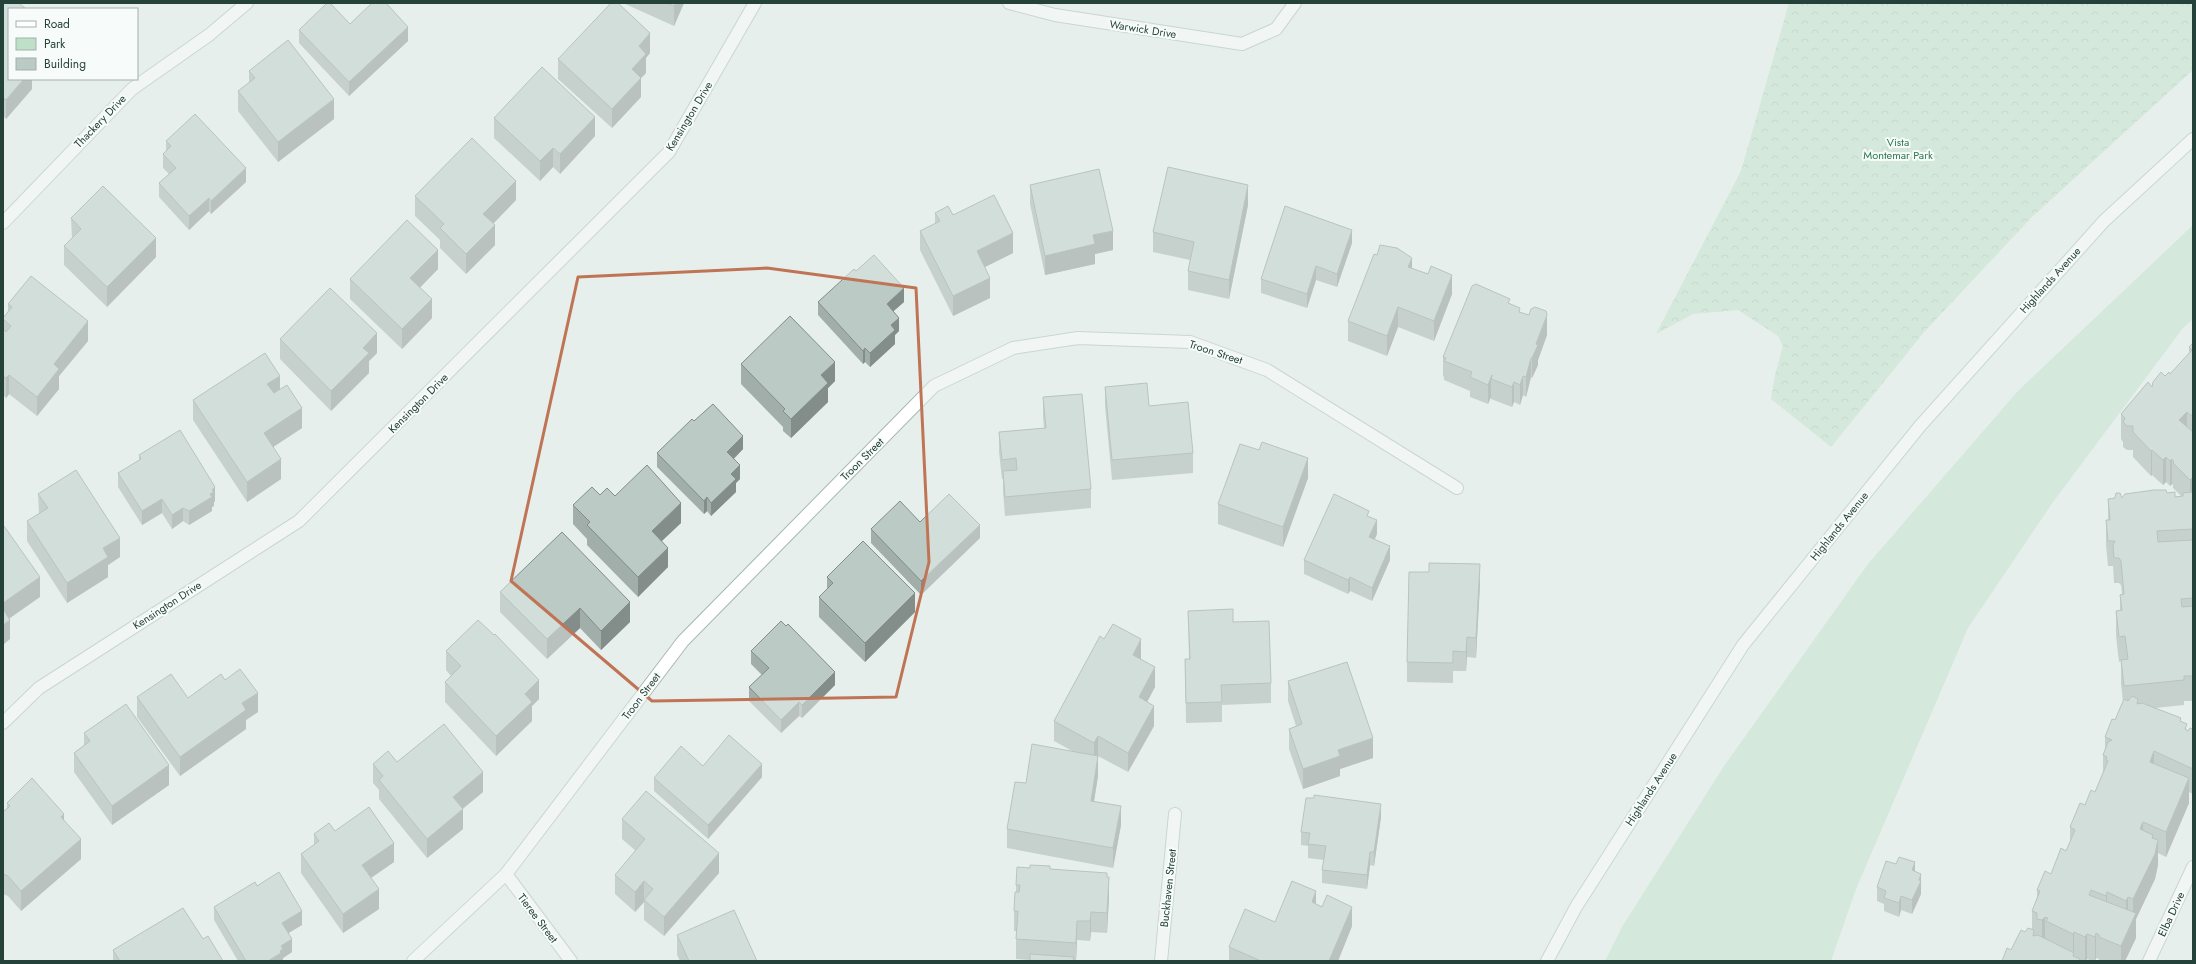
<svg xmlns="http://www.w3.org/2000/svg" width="2196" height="964" font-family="Jost,sans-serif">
<defs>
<pattern id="forest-crowns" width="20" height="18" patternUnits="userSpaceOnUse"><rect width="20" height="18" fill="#bfe0c8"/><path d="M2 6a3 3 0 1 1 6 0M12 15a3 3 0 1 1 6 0" fill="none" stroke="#a4c1ad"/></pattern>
</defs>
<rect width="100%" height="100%" fill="#e6efeb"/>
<!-- green -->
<path fill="#bfe0c8" d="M2193 225V319L2183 328 2053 502 1968 628 1856 889 1831 961H1605L1622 927 1724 766 1868 564 2018 391Z"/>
<!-- forest -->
<path fill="url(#forest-crowns)" d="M1789 3H2193V70L2031 218 1925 331 1831 447 1771 399 1775 375 1783 346 1778 336 1738 310 1693 314 1656 334 1741 171Z"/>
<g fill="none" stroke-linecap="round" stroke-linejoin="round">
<!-- minor casing -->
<g stroke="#a8b8b2" stroke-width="14">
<path id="minor" d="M1009 3 1055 15 1242 44 1276 29 1295 3
M3 223 132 89 209 35 247 3
M3 723 39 688 299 521 669 152 755 3
M506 874 571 961
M413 961 506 874 683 641 934 386 1013 348 1078 338 1190 342 1267 370 1457 488
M1161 961 1175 814
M2149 961 2193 867"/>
</g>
<!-- secondary casing -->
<g stroke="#a4bbb3" stroke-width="14">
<path id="secondary" d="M1547 961 1576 907 1743 645 1920 426 2104 221 2193 139"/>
</g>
<!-- minor -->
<use href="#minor" stroke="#fff" stroke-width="12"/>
<!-- secondary -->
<use href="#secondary" stroke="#fff" stroke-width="12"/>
</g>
<!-- wall -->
<path fill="#a1aea9" d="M3 3 9 79H32V89L6 119 3 116Z
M623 3H684L674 26Z
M350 24 408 41 349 96 299 43V30Z
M650 53 646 58V73L641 78V97L612 128 558 79V59Z
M249 71 334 119 278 162 238 111V91L249 83Z
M494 118 595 136 560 174 553 167 540 181 494 138Z
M166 141 246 182 211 214 209 211 189 230 159 197V183L169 174 163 168V154L166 151Z
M1030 185 1113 250 1095 254V264L1045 275 1030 204Z
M415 196 516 200 493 224 495 245 466 274 440 248V240L415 216Z
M1248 205 1229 299 1188 290V271L1190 260 1153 252V232Z
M935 213 953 215 1013 253 985 267 990 298 953 316 920 250V231L935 224Z
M71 218 156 257 107 307 64 265V246L72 238Z
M1352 243 1337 287 1316 280 1307 308 1261 293V279Z
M1412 268 1452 294 1434 341 1398 327 1387 356 1348 341V321Z
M438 269 420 287 432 318 402 349 350 299V279Z
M856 271 904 302 893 311 899 331 895 335V344L870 367 865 362 863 364 818 315V302Z
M8 304 88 341 59 376V389L37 416 9 394 6 398 3 395V318L8 311Z
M1510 304 1547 335 1538 360V365L1532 378 1531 377 1526 397 1523 395 1520 405 1514 402 1512 407 1491 399V397L1488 404 1470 397V391L1444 380V377L1443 376V357Z
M280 339 377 353 369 361V373L331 411 280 359Z
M2193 343V701H2184V705L2155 708 2181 722 2187 730 2188 731 2193 729V794L2189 792V803L2166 857 2158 853V865L2155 879 2136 919V938L2125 961H2099V959L2096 958 2095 961H2092L2087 959 2086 961H2084L2080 960V961L2011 950 2025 932 2032 929V911L2037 898V890L2051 874 2066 851 2070 843V827L2085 805 2095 792 2103 773V755L2105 750V737L2115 720 2123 702 2121 684V661L2119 662 2116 636V611H2120V595L2122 594 2121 585 2119 583H2114L2113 566H2108L2106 545V520H2108V499L2122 498 2167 493 2175 497 2181 496 2173 488V485L2172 484 2170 486 2166 482 2163 485 2152 475 2151 476 2133 457V450H2127L2123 447V442L2121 439V414L2165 376 2170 374 2189 354V347Z
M741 364 835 381 828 388V402L791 438 783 431V427L741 384Z
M1105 387 1149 406 1193 453V473L1112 480 1105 406Z
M280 389 302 428 273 447 281 479 247 502 193 420V400Z
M1043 397 1091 489V508L1005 516 1003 491V479H1002L999 452V432L1044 428 1043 417Z
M694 421 743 449 734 459 740 479 736 483V492L711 516 707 511 704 514 657 467V453Z
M139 455 215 501 214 502V506L212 507V511L189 525 183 521 172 529 162 513 142 525 118 487V473L139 460Z
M1308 478 1283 547 1218 524V504Z
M38 494 120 557 108 565V577L67 603 27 541V521L39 514Z
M615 496 681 523 662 541 668 567 638 597 587 545V539L573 524V505Z
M1369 516 1377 534 1375 539 1390 560 1372 601 1350 591 1348 594 1304 574V560Z
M871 529 980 538 921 595 871 543Z
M827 577 915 612 865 662 819 617V597L827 589Z
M1480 584 1476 658 1467 657 1466 671H1453V683L1407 682V662Z
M500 592 630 602V622L601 650 580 628 547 659 500 612Z
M1188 611 1233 622 1271 683V703L1222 705V722L1186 723 1185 659H1189Z
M446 651 539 699 532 706V721L496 756 445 702V682L451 676 446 670Z
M751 651 835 685 802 718 799 716 781 733 749 701V687L762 675 751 664Z
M1141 659V660L1155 687 1147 702 1154 726 1128 772 1098 756V776L1094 801 1121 825 1113 868 1007 848V829L1026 783 1074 752 1054 741V721Z
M225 680 258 712 246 720V729L180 776 137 717V697L188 698Z
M1288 681 1373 758 1340 769V776L1303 789 1289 749V729L1296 726 1288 701Z
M84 733 169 785 112 825 74 772V753L84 745Z
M397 762 483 792 463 809V829L427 858 379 799V790L373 783V764Z
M703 766 762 777 708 839 654 791V778Z
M7 803 64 820 81 859 21 911 8 896 3 894V812L7 808Z
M1381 817 1374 866 1370 865 1367 889 1322 883V870L1324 860 1308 858V846L1301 845V832Z
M622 819 719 873 664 936 644 920V902L635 912 615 894V875L636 851 622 839Z
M335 831 394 862 371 878 379 909 343 933 301 873V854L314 845V834Z
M1050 869 1107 877 1109 897 1107 933 1091 932 1090 941 1077 940 1076 961H1030V960L1016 959V931H1014V911L1016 892V885Z
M1915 871 1921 887V894L1912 914 1901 910 1899 917 1884 911V904L1877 901V887Z
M257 886 302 925 288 933 292 952 283 958V961H238L214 920V907Z
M1316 904 1322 907 1352 926 1338 961H1229V947L1275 922Z
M677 935 757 961H680L677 955Z
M203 939 223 961H113V950Z"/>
<!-- shaded-wall -->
<path fill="#838d89" d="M676 3H684L674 26V6Z
M408 27V41L349 96V82Z
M650 33V53L646 58V73L641 78V97L612 128V109L632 69 639 46Z
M24 79H32V89L6 119V100Z
M334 99V119L278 162V142Z
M595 117V136L560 174V154Z
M553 148V167L540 181V161Z
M246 168V182L211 214V201Z
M516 181V200L483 234V214Z
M1248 185V205L1229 299V280Z
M209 198V211L189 230V216Z
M495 225V245L466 274V254Z
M1352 230V243L1337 287V274Z
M1113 231V250L1095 254V264L1045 275V256L1093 235Z
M1013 233V253L977 271V251Z
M156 238V257L107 307V287Z
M438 250V269L410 298V278Z
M1412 258V277L1408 267Z
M1316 266V280L1307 308V294Z
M1452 275V294L1434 341V321Z
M990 278V298L953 316V296Z
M904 288V302L887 317V304Z
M432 299V318L402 349V329Z
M1398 307V327L1387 356V336Z
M1547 315V335L1538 360V365L1532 378V358L1536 344Z
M899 318V331L895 335V344L870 367V353L891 325Z
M88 321V341L59 376V389L37 416V397L54 364Z
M377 333V353L369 361V373L331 411V391L363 348Z
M865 348V362L863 364V351Z
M1531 358V377L1526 397V377Z
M835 362V381L828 388V402L791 438V419L821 375Z
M9 375V394L6 398V378Z
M1492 375 1491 379V397L1488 404V385Z
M280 376V395L267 404V384Z
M1523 376V395L1520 405V385Z
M1514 382V402L1512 407V387Z
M302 408V428L264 453V433Z
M2187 412V436L2179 420Z
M743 436V449L727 465V452Z
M2152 450V475L2151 476V451Z
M2166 457V482L2163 485V460Z
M1308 458V478L1283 547V527Z
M281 459V479L247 502V482Z
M2172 459V484L2170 486V461Z
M740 465V479L736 483V492L711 516V503L731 474Z
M2193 477V502L2190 505V480Z
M215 487V501L214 502V506L212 507V511L189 525V511L210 494 212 490Z
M707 497V511L704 514V501Z
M162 499V513L142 525V511Z
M681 503V523L652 550V531Z
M183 508V521L172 529V515Z
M1377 520V534L1369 550V537Z
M980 525V538L921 595V581Z
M120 538V557L108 565V577L67 603V583L103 548Z
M1390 546V560L1372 601V588Z
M668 548V567L638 597V577Z
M1480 564V584L1476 658V638Z
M40 577V597L3 623V603Z
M1350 577V591L1348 594V580Z
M915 593V612L865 662V643Z
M630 602V622L601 650V631Z
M580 608V628L547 659V639Z
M10 620V639L3 645V625Z
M1467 637V657L1466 671V652Z
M1141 639V659L1133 675V655Z
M1155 667V687L1139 717V697Z
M835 672V685L802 718V705Z
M539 680V699L532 706V721L496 756V736L525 694Z
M258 693V712L246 720V729L180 776V757L242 703Z
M799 702V716L781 733V720Z
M1154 706V726L1128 772V753Z
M1098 736V756L1094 763V743Z
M1373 738V758L1340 769V776L1303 789V769L1338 750Z
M2154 751V775L2150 762Z
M1098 756V776L1091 820V801Z
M762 764V777L708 839V825Z
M169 765V785L112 825V806Z
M483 772V792L453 816V797Z
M2189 778V803L2166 857V832Z
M1381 804V817L1374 866V852Z
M1121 806V825L1113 868V848Z
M463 809V829L427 858V839Z
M64 814V834L61 817Z
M2143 822V847L2140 829Z
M2153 835V858L2158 840V865L2155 879 2136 919V938L2125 961H2121V946L2133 918V899Z
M81 839V859L21 911V891Z
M394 843V862L362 884V865Z
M1370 852V865L1367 889V875Z
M719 853V873L664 936V917Z
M1915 862V876L1912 870Z
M1921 874V894L1912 914V900Z
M1109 877V897L1107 933V913Z
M644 881V902L635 912V892Z
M379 889V909L343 933V914Z
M1316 891V911L1312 902Z
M2107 892V916L2106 921V896Z
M1901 896V910L1899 917V903Z
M2128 897V922L2126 926V901Z
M1352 907V926L1338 961H1329Z
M302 911V925L282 937V923Z
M1091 912V932L1090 941V921Z
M2045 917V942L2042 945V920Z
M1077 921V940L1076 961V943Z
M2074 932V961H2073V934Z
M2096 933V958L2095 961V937Z
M2087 934V959L2085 961V937Z
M292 939V952L283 958V961H268L281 946Z"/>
<!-- building -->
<path fill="#bbcac4" stroke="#838d89" d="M3 3H19L26 9H9V79H24L6 100 3 97Z
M327 3H330L350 24 372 3H386L408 27 349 82 299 30Z
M611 3H618L650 33 639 46 646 54 632 69 641 78 612 109 558 59Z
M667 3H676L674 6Z
M288 40 334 99 278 142 238 91 255 78 249 71Z
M542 67 595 117 560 154 553 148 540 161 494 118Z
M195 114 246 168 211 201 209 198 189 216 159 183 176 168 163 154 171 146 166 141Z
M472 138 516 181 483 214 495 225 466 254 440 228 444 224 415 196Z
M1168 167 1248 185 1229 280 1188 271 1194 242 1153 232Z
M1099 169 1113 231 1093 235 1095 244 1045 256 1030 185Z
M103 186 156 238 107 287 64 246 81 229 71 218Z
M994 195 1013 233 977 251 990 278 953 296 920 231 940 221 935 213 948 206 953 215Z
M1285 206 1352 230 1337 274 1316 266 1307 294 1261 279Z
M407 220 438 250 410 278 432 299 402 329 350 279Z
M1380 245 1397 248 1412 258 1408 267 1428 274 1431 266 1452 275 1434 321 1398 307 1387 336 1348 321 1374 254 1377 255Z
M874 255 904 288 887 304 899 318 891 325 895 330 870 353 865 348 863 351 818 302 854 269 856 271Z
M31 276 88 321 54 364 59 369 37 397 9 375 6 378 3 376V329L6 332 11 326 3 319V318L12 307 8 304Z
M1476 284 1510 299 1508 303 1520 308 1519 312 1529 315 1531 309 1535 307 1546 311 1547 315 1536 344 1538 345 1532 358H1531L1526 377 1523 376 1520 385 1514 382 1512 387 1491 379 1492 375 1488 385 1470 377 1472 372 1444 361 1446 358 1443 357 1472 286Z
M330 288 377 333 363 348 369 353 331 391 280 339Z
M790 316 835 362 821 375 828 383 791 419 783 411 785 409 741 364Z
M2193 343V417L2187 412 2179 420 2193 432V477L2190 480 2173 463 2174 462 2172 459 2170 461 2166 457 2163 460 2152 450 2151 451 2133 432V426H2127L2123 422 2125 418 2121 414 2148 382 2152 387 2153 382 2161 372 2165 376 2169 372 2170 374 2192 350 2189 347Z
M265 353 280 376 267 384 274 393 287 385 302 408 264 433 281 459 247 482 193 400Z
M1147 383 1149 406 1188 402 1193 453 1112 460 1105 387Z
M1082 394 1091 489 1005 497 1003 471 1017 470 1016 458 1002 460 999 432 1046 428 1043 397Z
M713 404 743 436 727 452 740 465 731 474 736 479 711 503 707 497 704 501 657 453 692 419 694 421Z
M180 430 215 487 212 490 214 492 210 494 212 497 189 511 183 508 172 515 162 499 142 511 118 473 141 459 139 455Z
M1262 442 1308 458 1283 527 1218 504 1240 444 1259 450Z
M647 465 681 503 652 531 668 548 638 577 587 525 590 522 573 505 592 487 600 495 607 488 615 496Z
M76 470 120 538 103 548 108 557 67 583 27 521 48 508 38 494Z
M2154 490H2166L2167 493 2175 492V497L2183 496V493L2193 492V529L2157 531 2158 542 2193 540V598L2181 599 2182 607 2193 606V676H2184V680L2124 686 2121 660 2128 659 2125 636 2119 637 2116 611 2122 610 2120 595 2124 594 2121 561 2119 558H2114L2113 545 2115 541H2108L2106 520H2110L2108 499 2115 498 2116 493H2120L2122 498 2125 494Z
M949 494 980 525 921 581 871 529 900 501 920 522Z
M1334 494 1369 511 1367 516 1377 520 1369 537 1390 546 1372 588 1350 577 1348 580 1304 560Z
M4 526 40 577 3 603V527Z
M562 532 630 602 601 631 580 608 547 639 500 592Z
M863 541 915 593 865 643 819 597 833 583 827 577Z
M1429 563 1480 564 1476 638 1467 637 1466 652 1453 651V663L1407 662 1409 572H1429Z
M3 609 10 620 3 625Z
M1233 609V622L1269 621 1271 683 1221 685 1222 702 1186 703 1185 659H1190L1188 611Z
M478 620 494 635 495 634 539 680 525 694 532 702 496 736 445 682 461 666 446 651Z
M781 621 786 626 788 624 835 672 802 705 799 702 781 720 749 687 769 668 751 651Z
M1113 624 1141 639 1133 655 1155 667 1139 697 1154 706 1128 753 1098 736 1094 743 1054 721 1100 636 1104 639Z
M1347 662 1373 738 1338 750 1340 756 1303 769 1289 729 1302 724 1288 681Z
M240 669 258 693 242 703 246 710 180 757 137 697 171 674 188 698 221 674 225 680Z
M2132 696 2138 699 2137 704 2142 703 2181 718 2180 721 2187 724 2185 729 2188 731 2190 728 2193 729V769L2154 751 2150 762 2189 778 2166 832 2143 822 2140 829 2153 835 2152 838 2158 840 2155 854 2133 899 2128 897 2126 901 2107 892 2106 896 2091 890 2089 895 2136 913 2121 946 2099 937V935L2096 933 2095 937 2087 934 2085 937 2074 932 2073 934 2046 921 2048 918 2045 917 2042 920 2037 919V913L2032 911 2040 891 2037 890 2045 871 2051 874 2061 848 2066 851 2075 830 2070 827 2080 803 2085 805 2091 790 2095 792 2108 761 2106 760 2107 757 2103 755 2108 742 2112 740 2105 737 2112 719 2115 720 2124 699 2128 701Z
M126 704 169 765 112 806 74 753 90 741 84 733Z
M444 724 483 772 453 797 463 809 427 839 379 780 383 776 373 764 388 751 397 762Z
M729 735 762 764 708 825 654 778 681 746 703 766Z
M1032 744 1098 756 1091 801 1121 806 1113 848 1007 829 1015 782 1026 783Z
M32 778 64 814 61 817 81 839 21 891 8 876 3 874V812L10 806 7 803Z
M646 791 719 853 664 917 644 900 653 889 644 881 635 892 615 875 645 839 622 819Z
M1314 795 1381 804 1374 852H1370L1367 875 1322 870 1326 846 1308 844 1310 833 1301 832 1306 798H1314Z
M369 807 394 843 362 865 379 889 343 914 301 854 319 841 314 834 329 823 335 831Z
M1899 857 1915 862 1912 870 1921 874 1919 880 1921 881 1912 900 1901 896 1899 903 1884 898 1886 891 1877 887 1886 861 1896 864Z
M1030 865 1050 866V869L1107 873V877H1109L1107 913 1091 912 1090 921H1077L1076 943 1016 939 1018 911H1014L1015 892H1019L1020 885H1016L1017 867 1030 868Z
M279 872 302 911 282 923 292 939 281 946 283 949 280 951 281 953 268 961H246L214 907 255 882 257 886Z
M1292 881 1316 891 1312 902 1322 907 1327 895 1352 907 1329 961H1261L1229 947 1245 909 1275 922Z
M183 908 203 939 208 936 223 961H120L113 950Z
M734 910 757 961H689L677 935Z
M2028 928 2034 930 2033 936 2038 935 2074 953 2073 956 2080 959 2079 961H2002L2007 948 2011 950 2021 930 2025 932Z
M1030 954 1074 957 1073 961H1030Z"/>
<!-- marked area -->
<path d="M0 0H2196V964H0ZM767 268 916 288 929 562 896 697 652 701 511 581 578 277Z" fill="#e6efeb" fill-opacity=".55" fill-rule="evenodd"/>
<path fill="none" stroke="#c07456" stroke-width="3" stroke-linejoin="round" d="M767 268 916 288 929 562 896 697 652 701 511 581 578 277Z"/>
<g text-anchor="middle" stroke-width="4" stroke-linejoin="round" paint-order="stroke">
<!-- street labels -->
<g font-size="11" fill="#24423a" stroke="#f7fbf9">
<text transform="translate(1143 29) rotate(9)" y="4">Warwick Drive</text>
<text transform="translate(689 116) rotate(-59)" y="4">Kensington Drive</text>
<text transform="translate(100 121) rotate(-46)" y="4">Thackery Drive</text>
<text transform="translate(2050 280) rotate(-48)" y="4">Highlands Avenue</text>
<text transform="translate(1216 352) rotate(18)" y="4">Troon Street</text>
<text transform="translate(418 403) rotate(-45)" y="4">Kensington Drive</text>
<text transform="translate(862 459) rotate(-45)" y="4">Troon Street</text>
<text transform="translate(1839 526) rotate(-51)" y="4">Highlands Avenue</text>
<text transform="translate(167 605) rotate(-33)" y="4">Kensington Drive</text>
<text transform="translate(641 696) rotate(-53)" y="4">Troon Street</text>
<text transform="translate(1651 789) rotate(-57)" y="4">Highlands Avenue</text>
<text transform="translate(1168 888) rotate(-84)" y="4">Buckhaven Street</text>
<text transform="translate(2171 914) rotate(-65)" y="4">Elba Drive</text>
<text transform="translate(538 918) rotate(53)" y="4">Tieree Street</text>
</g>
<!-- park labels -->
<g font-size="11" fill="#2d7a4b" stroke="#f7fbf9">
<text x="1898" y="146">Vista<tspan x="1898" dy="13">Montemar Park</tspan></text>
</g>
</g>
<!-- border -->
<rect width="2196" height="964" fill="none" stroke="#24423a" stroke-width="8"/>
<!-- legend -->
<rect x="8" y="8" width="130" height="72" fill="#f7fbf9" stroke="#a3b1ad"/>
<rect x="16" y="21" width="20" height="6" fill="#ffffff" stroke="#a3b1ad"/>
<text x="44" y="28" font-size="12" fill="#24423a">Road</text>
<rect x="16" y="38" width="20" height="12" fill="#bfe0c8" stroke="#a3b1ad"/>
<text x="44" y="48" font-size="12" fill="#24423a">Park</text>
<rect x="16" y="58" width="20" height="12" fill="#bbcac4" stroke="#a3b1ad"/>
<text x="44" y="68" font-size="12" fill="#24423a">Building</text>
</svg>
